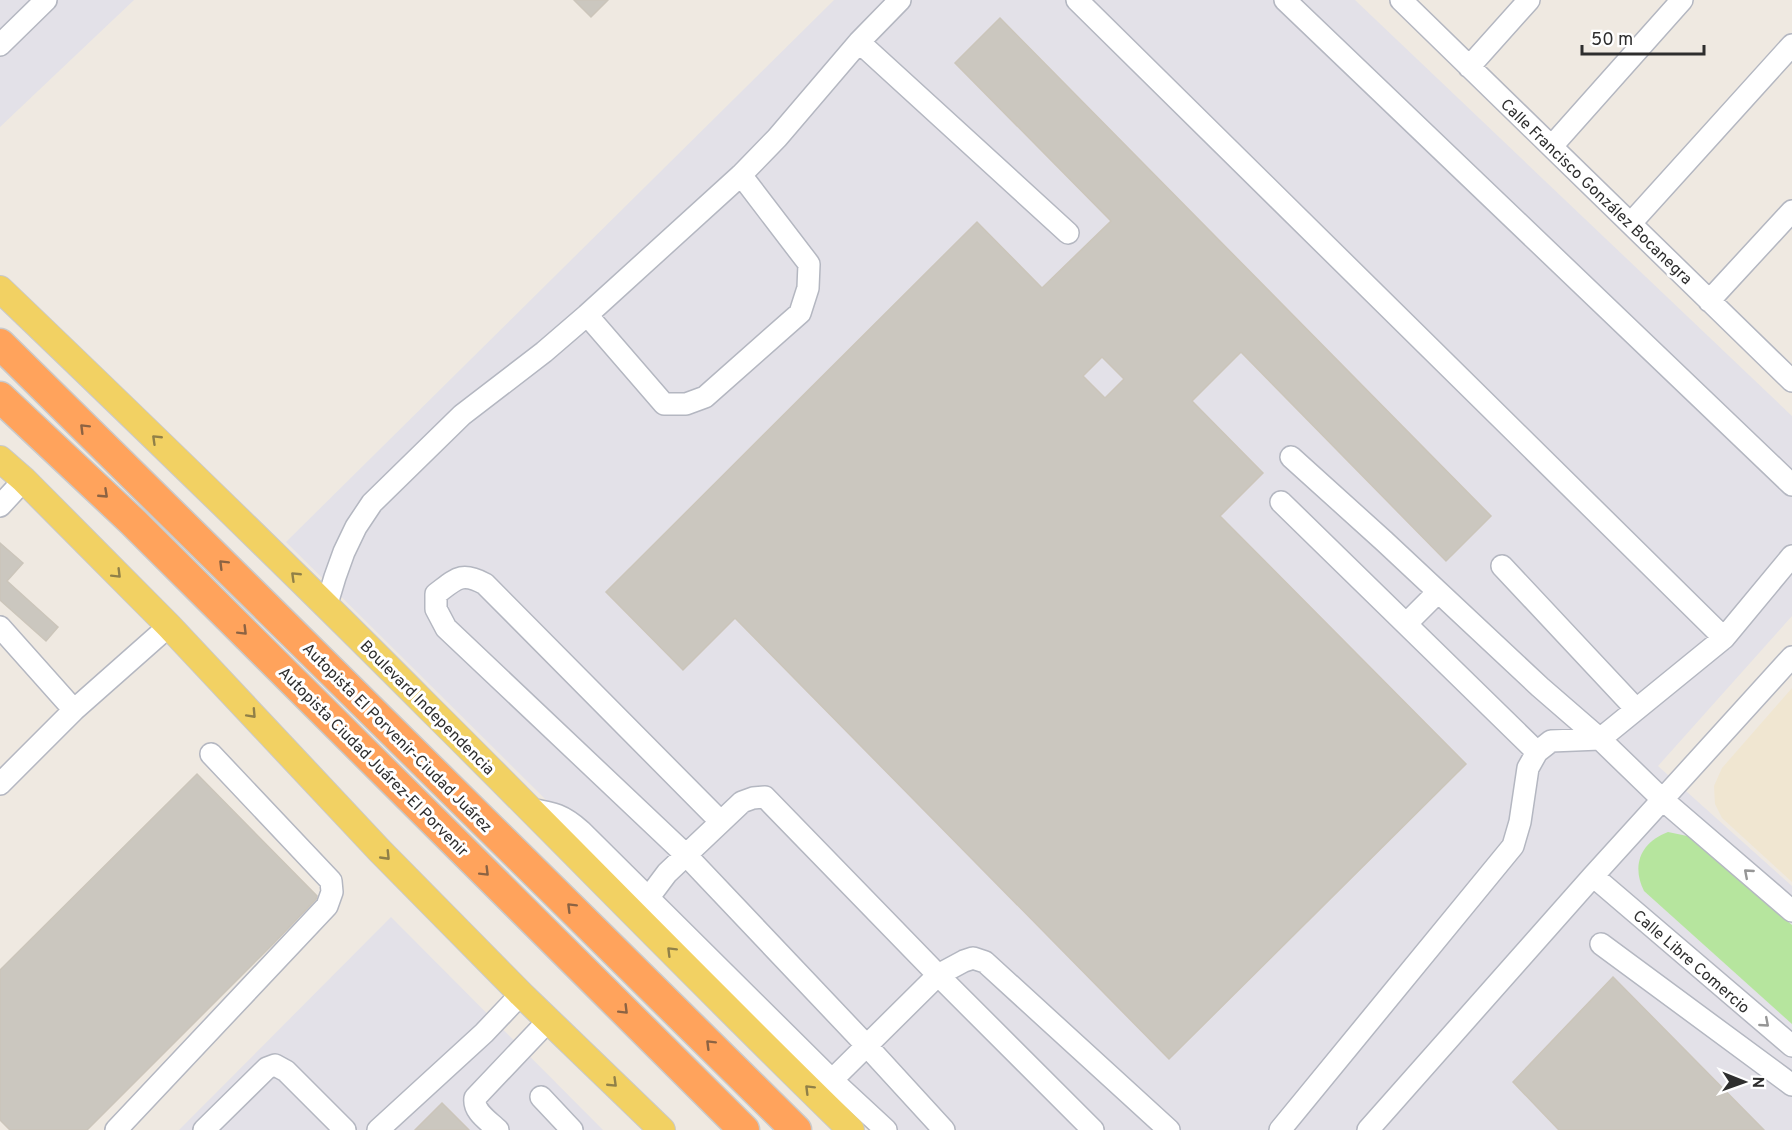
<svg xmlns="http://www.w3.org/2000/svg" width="1792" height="1130" font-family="Overpass,sans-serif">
<rect width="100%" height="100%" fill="#efe9e1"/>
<!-- industrial -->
<path fill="#e3e1e8" d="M0 0H134L0 127Z
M834 0H1355L1792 416V616L1658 766 1792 886V1130H879L286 542Z
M391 917 603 1130H179Z"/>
<!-- education -->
<path fill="#f0e6d1" d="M1792 688V882L1722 818 1715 804 1714 786 1722 768Z"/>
<!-- green -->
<path fill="#b6e59e" d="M1668 832 1692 837 1792 925V1024L1644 891C1631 865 1641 842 1668 832Z"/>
<!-- building -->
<path fill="#cbc7bf" stroke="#cbc5ba" stroke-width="1.5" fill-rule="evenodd" d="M574 0H608L591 17Z
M1000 18 1491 516 1446 561 1241 352 1192 401 1263 473 1220 516 1466 764 1169 1059 735 618 683 670 606 592 977 222 1042 288 1111 221 955 63ZM1102 357 1124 379 1105 398 1083 376Z
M0 543 23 563 7 581 58 627 46 641 0 600Z
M197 774 317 896 316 899 275 942 87 1130H10L0 1120V970Z
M1613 977 1764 1130H1559L1513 1082Z
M442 1103 469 1130H415Z"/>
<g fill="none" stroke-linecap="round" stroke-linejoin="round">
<!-- minor casing -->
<g stroke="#b4b7c1" stroke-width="24">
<path id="minor" d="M1077 0 1724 638
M1285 0 1792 485
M1401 0 1792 381
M859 42 1068 233
M0 45 46 0
M1469 67 1529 0
M1552 146 1682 0
M1631 223 1792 45
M1709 301 1792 211
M587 315 664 404H686L705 397 800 313 808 288 809 264 741 175
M1291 457 1384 541 1540 687 1600 739 1663 800 1792 911
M1281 502 1537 752
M0 506 24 480
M1502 566 1636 709
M326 607 335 577 344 552 356 527 372 503 462 415 544 352 587 315 741 175 777 138 859 42 900 0
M1406 624 1438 592
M0 627 74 710
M0 784 74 710 169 626
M530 809C554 813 563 815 581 831L832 1080 886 1130
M721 822 485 584C461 571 456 579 436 594V609L446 628 686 855 867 1046 944 1130
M1593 876 1792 1046
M649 897 667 873 742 802 753 798 765 797 938 975 1093 1130
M1601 944 1792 1085
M832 1080 938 975 964 961 973 958 985 962 1169 1130
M541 1097 572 1130
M116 1130 327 906 332 892 331 881 211 754
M204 1130 267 1068 275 1065 286 1071 345 1130
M378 1130 484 1033 521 994
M498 1130C489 1121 473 1112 475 1098L549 1020
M1280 1130 1513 846 1520 822 1528 768 1537 752 1551 741 1600 739 1724 638 1792 556
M1368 1130 1593 876 1792 657"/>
</g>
<!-- major casing -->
<g stroke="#c9c9c9" stroke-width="28">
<path id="major" d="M0 289C145 428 289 567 430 709 571 849 709 992 851 1130
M0 459 24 480 169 626 380 851 521 994 662 1130"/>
</g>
<!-- highway casing -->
<g stroke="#c9c9c9" stroke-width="33">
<path id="highway" d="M0 344 796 1130
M0 397 133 522 744 1130"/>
</g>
<!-- minor -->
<use href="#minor" stroke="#fff" stroke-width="21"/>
<!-- major -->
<use href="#major" stroke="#f2d163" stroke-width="26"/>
<!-- highway -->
<use href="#highway" stroke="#ffa35c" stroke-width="30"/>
</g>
<!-- one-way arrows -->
<defs><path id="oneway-chevron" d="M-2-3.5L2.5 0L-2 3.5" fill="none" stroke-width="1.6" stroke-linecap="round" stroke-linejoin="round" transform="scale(1.5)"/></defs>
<g stroke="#8c6343">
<use href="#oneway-chevron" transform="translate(84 428) rotate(-135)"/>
<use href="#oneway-chevron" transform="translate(104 494) rotate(43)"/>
<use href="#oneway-chevron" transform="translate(223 564) rotate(-135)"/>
<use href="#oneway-chevron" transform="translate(243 631) rotate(45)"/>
<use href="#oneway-chevron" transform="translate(485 872) rotate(45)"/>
<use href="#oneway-chevron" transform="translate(571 907) rotate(-135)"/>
<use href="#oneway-chevron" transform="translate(624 1010) rotate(45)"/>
<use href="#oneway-chevron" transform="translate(710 1044) rotate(-135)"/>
</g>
<g stroke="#908048">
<use href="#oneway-chevron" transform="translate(156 439) rotate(-136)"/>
<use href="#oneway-chevron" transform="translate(117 574) rotate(45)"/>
<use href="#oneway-chevron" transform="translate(295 576) rotate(-136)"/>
<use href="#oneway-chevron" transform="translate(252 714) rotate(47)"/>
<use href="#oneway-chevron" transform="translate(386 856) rotate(46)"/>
<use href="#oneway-chevron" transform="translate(671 951) rotate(-135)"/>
<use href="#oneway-chevron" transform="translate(613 1083) rotate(44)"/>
<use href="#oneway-chevron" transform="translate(809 1089) rotate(-135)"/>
</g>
<g stroke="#969696">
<use href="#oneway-chevron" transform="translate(1748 873) rotate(-139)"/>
<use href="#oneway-chevron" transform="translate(1765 1023) rotate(41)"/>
</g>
<g text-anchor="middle" stroke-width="6" stroke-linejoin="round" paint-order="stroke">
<!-- street labels -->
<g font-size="16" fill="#2e2e2e" stroke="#fff">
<text transform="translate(1597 191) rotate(44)" y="6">Calle Francisco González Bocanegra</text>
<text transform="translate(428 707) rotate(45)" y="6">Boulevard Independencia</text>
<text transform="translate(398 737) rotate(45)" y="6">Autopista El Porvenir-Ciudad Juárez</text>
<text transform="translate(374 761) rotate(45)" y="6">Autopista Ciudad Juárez-El Porvenir</text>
<text transform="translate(1692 961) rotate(41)" y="6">Calle Libre Comercio</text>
</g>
</g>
<!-- north arrow -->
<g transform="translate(1744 1082) rotate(91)" stroke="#ffffff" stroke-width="4.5" paint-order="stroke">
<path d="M0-4.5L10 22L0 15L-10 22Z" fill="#2e2e2e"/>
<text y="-9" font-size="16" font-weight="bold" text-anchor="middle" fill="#2e2e2e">N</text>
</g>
<!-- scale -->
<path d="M1582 45v9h122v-9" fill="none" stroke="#2e2e2e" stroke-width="3"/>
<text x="1591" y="45" font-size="18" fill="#2e2e2e" stroke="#ffffff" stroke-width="4.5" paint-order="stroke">50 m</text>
</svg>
